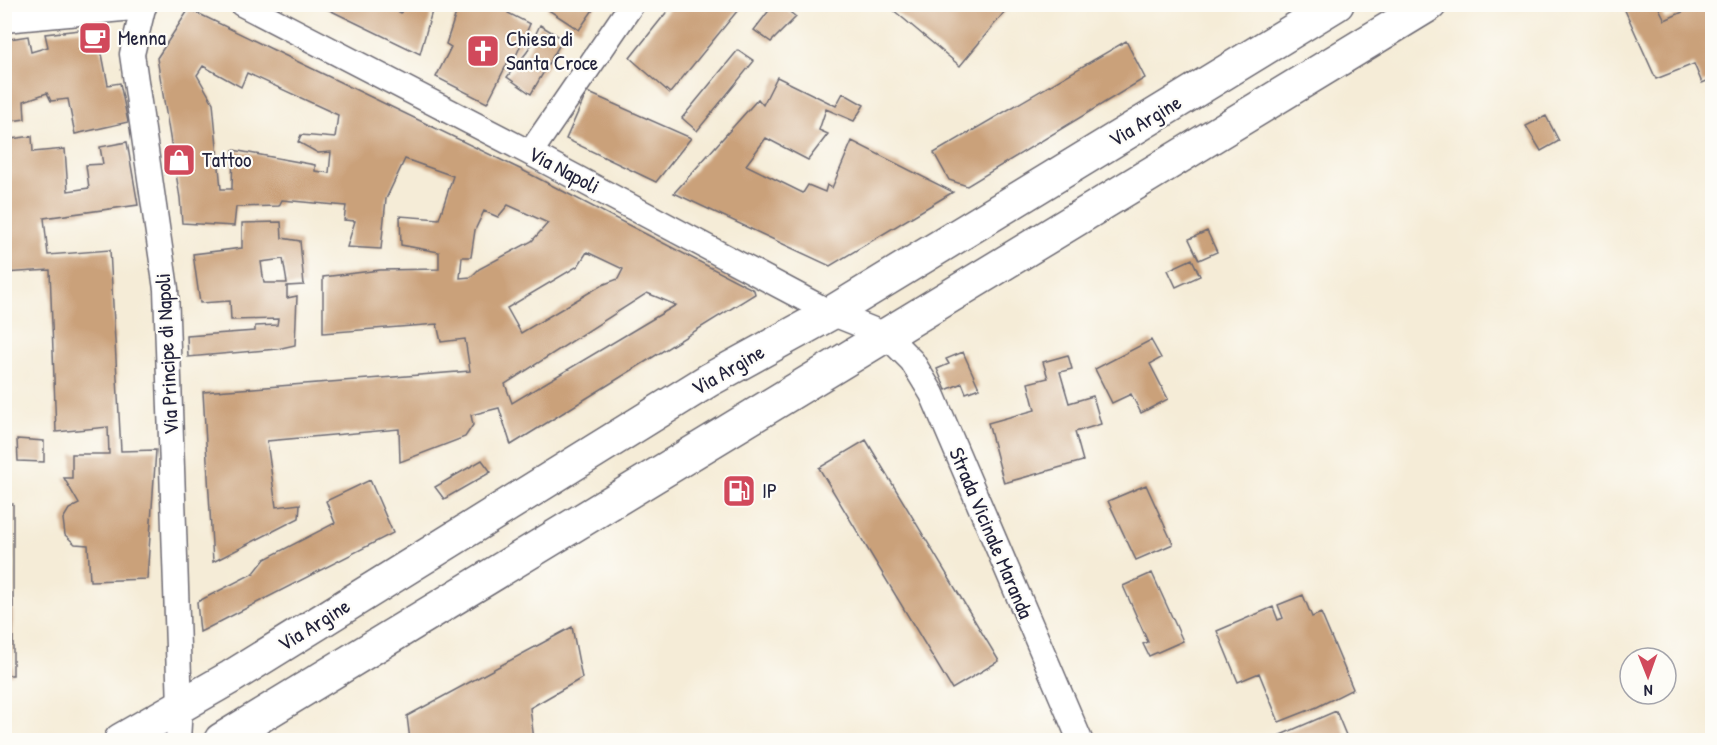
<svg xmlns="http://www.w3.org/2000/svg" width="1717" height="745" font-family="'Patrick Hand',sans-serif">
<rect width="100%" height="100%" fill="#fdfcf7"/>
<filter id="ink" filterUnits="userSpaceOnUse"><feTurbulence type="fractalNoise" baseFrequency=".0167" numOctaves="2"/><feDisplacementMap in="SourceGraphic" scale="12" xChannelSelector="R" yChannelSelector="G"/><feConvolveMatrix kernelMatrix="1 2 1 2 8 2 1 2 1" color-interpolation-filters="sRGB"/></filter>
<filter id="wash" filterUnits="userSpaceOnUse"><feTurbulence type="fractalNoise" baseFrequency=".008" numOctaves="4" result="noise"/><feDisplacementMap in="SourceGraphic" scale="24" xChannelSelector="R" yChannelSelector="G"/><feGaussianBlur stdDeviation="1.35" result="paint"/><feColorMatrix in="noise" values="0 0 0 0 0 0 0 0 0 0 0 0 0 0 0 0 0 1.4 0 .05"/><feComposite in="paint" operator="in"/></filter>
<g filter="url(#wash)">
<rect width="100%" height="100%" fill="#f5ecd7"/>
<g id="blocks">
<!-- building -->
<path fill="#caa17a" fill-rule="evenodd" d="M317 4H383L401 13 403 4H434L420 54Z
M459 4H512L508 13 530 24 515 58 511 56 487 103 436 77 451 47 446 44Z
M550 4H597L579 30 547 9Z
M673 4H743L670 93 630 58Z
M774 4H780L796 17 771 42 754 30Z
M896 4H1011L960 66 892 9Z
M1631 4H1657L1665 20 1700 4H1712V79L1702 83 1694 64 1656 79 1624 8Z
M189 9 522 170 754 290 755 294 511 445 499 408 471 415 473 425 465 437 400 462 399 429 267 441 276 507 300 504 299 518 213 562 203 392 470 371 465 339 441 342 437 324 323 333V277L380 270 439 269V252L401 245 400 216 439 219 453 176 405 159 386 199 381 249 347 247 355 221 344 220 346 206 282 200 279 206 236 207 234 226 182 223 180 198 157 58ZM203 66 241 87 247 73 338 115 335 138 301 135 298 142 318 153 331 152 329 173 315 171V165L233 150 232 189H221L213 103 197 75ZM508 205 548 223 532 241 479 269 471 277 460 278 462 257H471L475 230 484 211 498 217ZM587 252 623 269 618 279 602 285 521 333 507 308 578 266ZM647 293 676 305 512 403 505 384Z
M540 25 563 39 531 94 507 77 527 52Z
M97 28 108 85 120 83 128 122 75 134 68 99 51 101 47 93 24 101 25 119 4 122V40L28 36 31 52 48 47 45 34Z
M1126 41 1145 78 967 186 949 180 934 153Z
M738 50 754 61 697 131 682 118Z
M777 77 836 106 843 93 864 105 854 121 826 109 819 130 828 134 808 160 766 138 746 165 803 193 808 185 825 192 827 185 832 188 852 141 953 192 830 266 674 193 758 99 763 105Z
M587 92 691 138 656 182 566 139Z
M1546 116 1559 141 1541 151 1526 126Z
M32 136 33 152 65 149 68 191 89 188 86 165 103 164 100 147 127 142 138 205 44 218 48 255 110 250 121 451 156 450 147 579 90 581 88 545 75 544 65 535 63 519 69 509 79 504 64 478H72V454H109L108 427 56 432 50 270 4 273V140Z
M281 222 282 238 300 241 304 285 287 286V298L297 296 295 345 277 349 188 357 187 336 255 331V326L277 325 278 319 231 320 230 301 200 303 193 254 242 248V223ZM283 259 287 283H264L261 262Z
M1207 231 1217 252 1199 260 1189 239Z
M1192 259 1200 276 1176 287 1168 270Z
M1151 340 1161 358 1150 364 1168 399 1141 413 1131 394 1112 403 1095 369Z
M963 352 979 388 966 393 962 383 946 390 937 369 949 364 946 359Z
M1068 355 1072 369 1060 372 1069 403 1093 396 1101 424 1075 432 1083 461 1004 483 988 423 1035 410 1028 383 1048 378 1043 362Z
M17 439 44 441V462L18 461Z
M866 440 999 661 952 689 819 468Z
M482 460 491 472 444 499 435 487Z
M370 480 393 533 200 632 197 602 254 573 265 559 335 523 326 501Z
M1146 485 1173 544 1136 560 1108 501Z
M5 504H13V675H5Z
M1152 573 1183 641 1149 656 1143 644 1148 642 1123 586Z
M1303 595 1312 617 1321 613 1353 689 1317 707 1279 722 1259 673 1238 682 1217 631 1273 607 1278 620 1283 618 1278 605Z
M572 627 582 678 530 708 534 740H410L407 716Z
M1336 711 1348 740H1269Z"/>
</g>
</g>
<g filter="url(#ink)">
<use href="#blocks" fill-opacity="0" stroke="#6c6972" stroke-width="1.5"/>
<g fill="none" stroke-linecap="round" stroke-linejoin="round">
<!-- street casing -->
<g stroke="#6c6972" stroke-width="27">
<path id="street" d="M144 4 132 54 166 289 180 707 178 740
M242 4 530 153 831 313 886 335 912 361 932 394 1080 740
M4 20 144 7
M530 153 632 4"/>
</g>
<!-- secondary casing -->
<g stroke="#6c6972" stroke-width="36">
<path id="secondary" d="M121 740 231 677 709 380 831 313 1337 4
M221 740 1430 4"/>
</g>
<!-- street -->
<use href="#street" stroke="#fff" stroke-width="24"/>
<!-- secondary -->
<use href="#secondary" stroke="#fff" stroke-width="33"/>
</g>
</g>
<!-- icons -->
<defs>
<g id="cafe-square" transform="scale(1.725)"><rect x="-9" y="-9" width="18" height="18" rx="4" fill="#d1495b" stroke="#fdfcf7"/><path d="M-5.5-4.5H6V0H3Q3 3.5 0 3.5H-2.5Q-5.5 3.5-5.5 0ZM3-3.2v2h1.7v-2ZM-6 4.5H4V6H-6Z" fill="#fff"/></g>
<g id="church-square" transform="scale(1.725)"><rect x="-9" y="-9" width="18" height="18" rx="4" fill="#d1495b" stroke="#fdfcf7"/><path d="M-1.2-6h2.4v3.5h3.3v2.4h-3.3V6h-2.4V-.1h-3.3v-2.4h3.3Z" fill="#fff"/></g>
<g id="shop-square" transform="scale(1.725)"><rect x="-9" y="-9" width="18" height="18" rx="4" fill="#d1495b" stroke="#fdfcf7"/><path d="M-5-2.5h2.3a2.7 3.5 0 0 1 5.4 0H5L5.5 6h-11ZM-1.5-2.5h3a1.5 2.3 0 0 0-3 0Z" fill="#fff"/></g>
<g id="fuel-square" transform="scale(1.725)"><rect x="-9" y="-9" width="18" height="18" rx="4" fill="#d1495b" stroke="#fdfcf7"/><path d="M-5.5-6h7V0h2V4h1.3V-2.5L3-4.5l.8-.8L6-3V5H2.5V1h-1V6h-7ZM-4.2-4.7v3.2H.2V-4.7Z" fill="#fff"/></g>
</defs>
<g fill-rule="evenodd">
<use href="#cafe-square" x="95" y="38"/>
<use href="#church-square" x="483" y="51"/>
<use href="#shop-square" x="179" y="160"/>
<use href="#fuel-square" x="739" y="491"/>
</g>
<g text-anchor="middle" stroke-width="4.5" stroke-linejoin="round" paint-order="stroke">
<!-- poi labels -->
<g font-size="21" fill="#22223b" stroke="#fdfcf7" text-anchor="start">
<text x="118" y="45">Menna</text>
<text x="506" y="46">Chiesa di<tspan x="506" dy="24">Santa Croce</tspan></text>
<text x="202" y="167">Tattoo</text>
<text x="762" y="498">IP</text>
</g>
<!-- street labels -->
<g font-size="21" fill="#22223b" stroke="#fdfcf7">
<text transform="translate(1145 121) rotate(-31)" y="7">Via Argine</text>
<text transform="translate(564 170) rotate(28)" y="7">Via Napoli</text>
<text transform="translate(167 354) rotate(-93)" y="7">Via Principe di Napoli</text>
<text transform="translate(728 370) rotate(-30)" y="7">Via Argine</text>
<text transform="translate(991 533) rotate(67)" y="7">Strada Vicinale Maranda</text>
<text transform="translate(314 625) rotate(-32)" y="7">Via Argine</text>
</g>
</g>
<!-- margin -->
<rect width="1717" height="745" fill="none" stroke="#fdfcf7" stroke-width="24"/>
<!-- north arrow -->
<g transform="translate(1648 676) rotate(179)"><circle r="28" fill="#fdfcf7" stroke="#a5a5ac" stroke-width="1.5"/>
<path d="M0-4.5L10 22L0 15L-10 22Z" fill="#d1495b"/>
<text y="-9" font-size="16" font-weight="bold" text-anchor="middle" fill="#22223b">N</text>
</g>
</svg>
